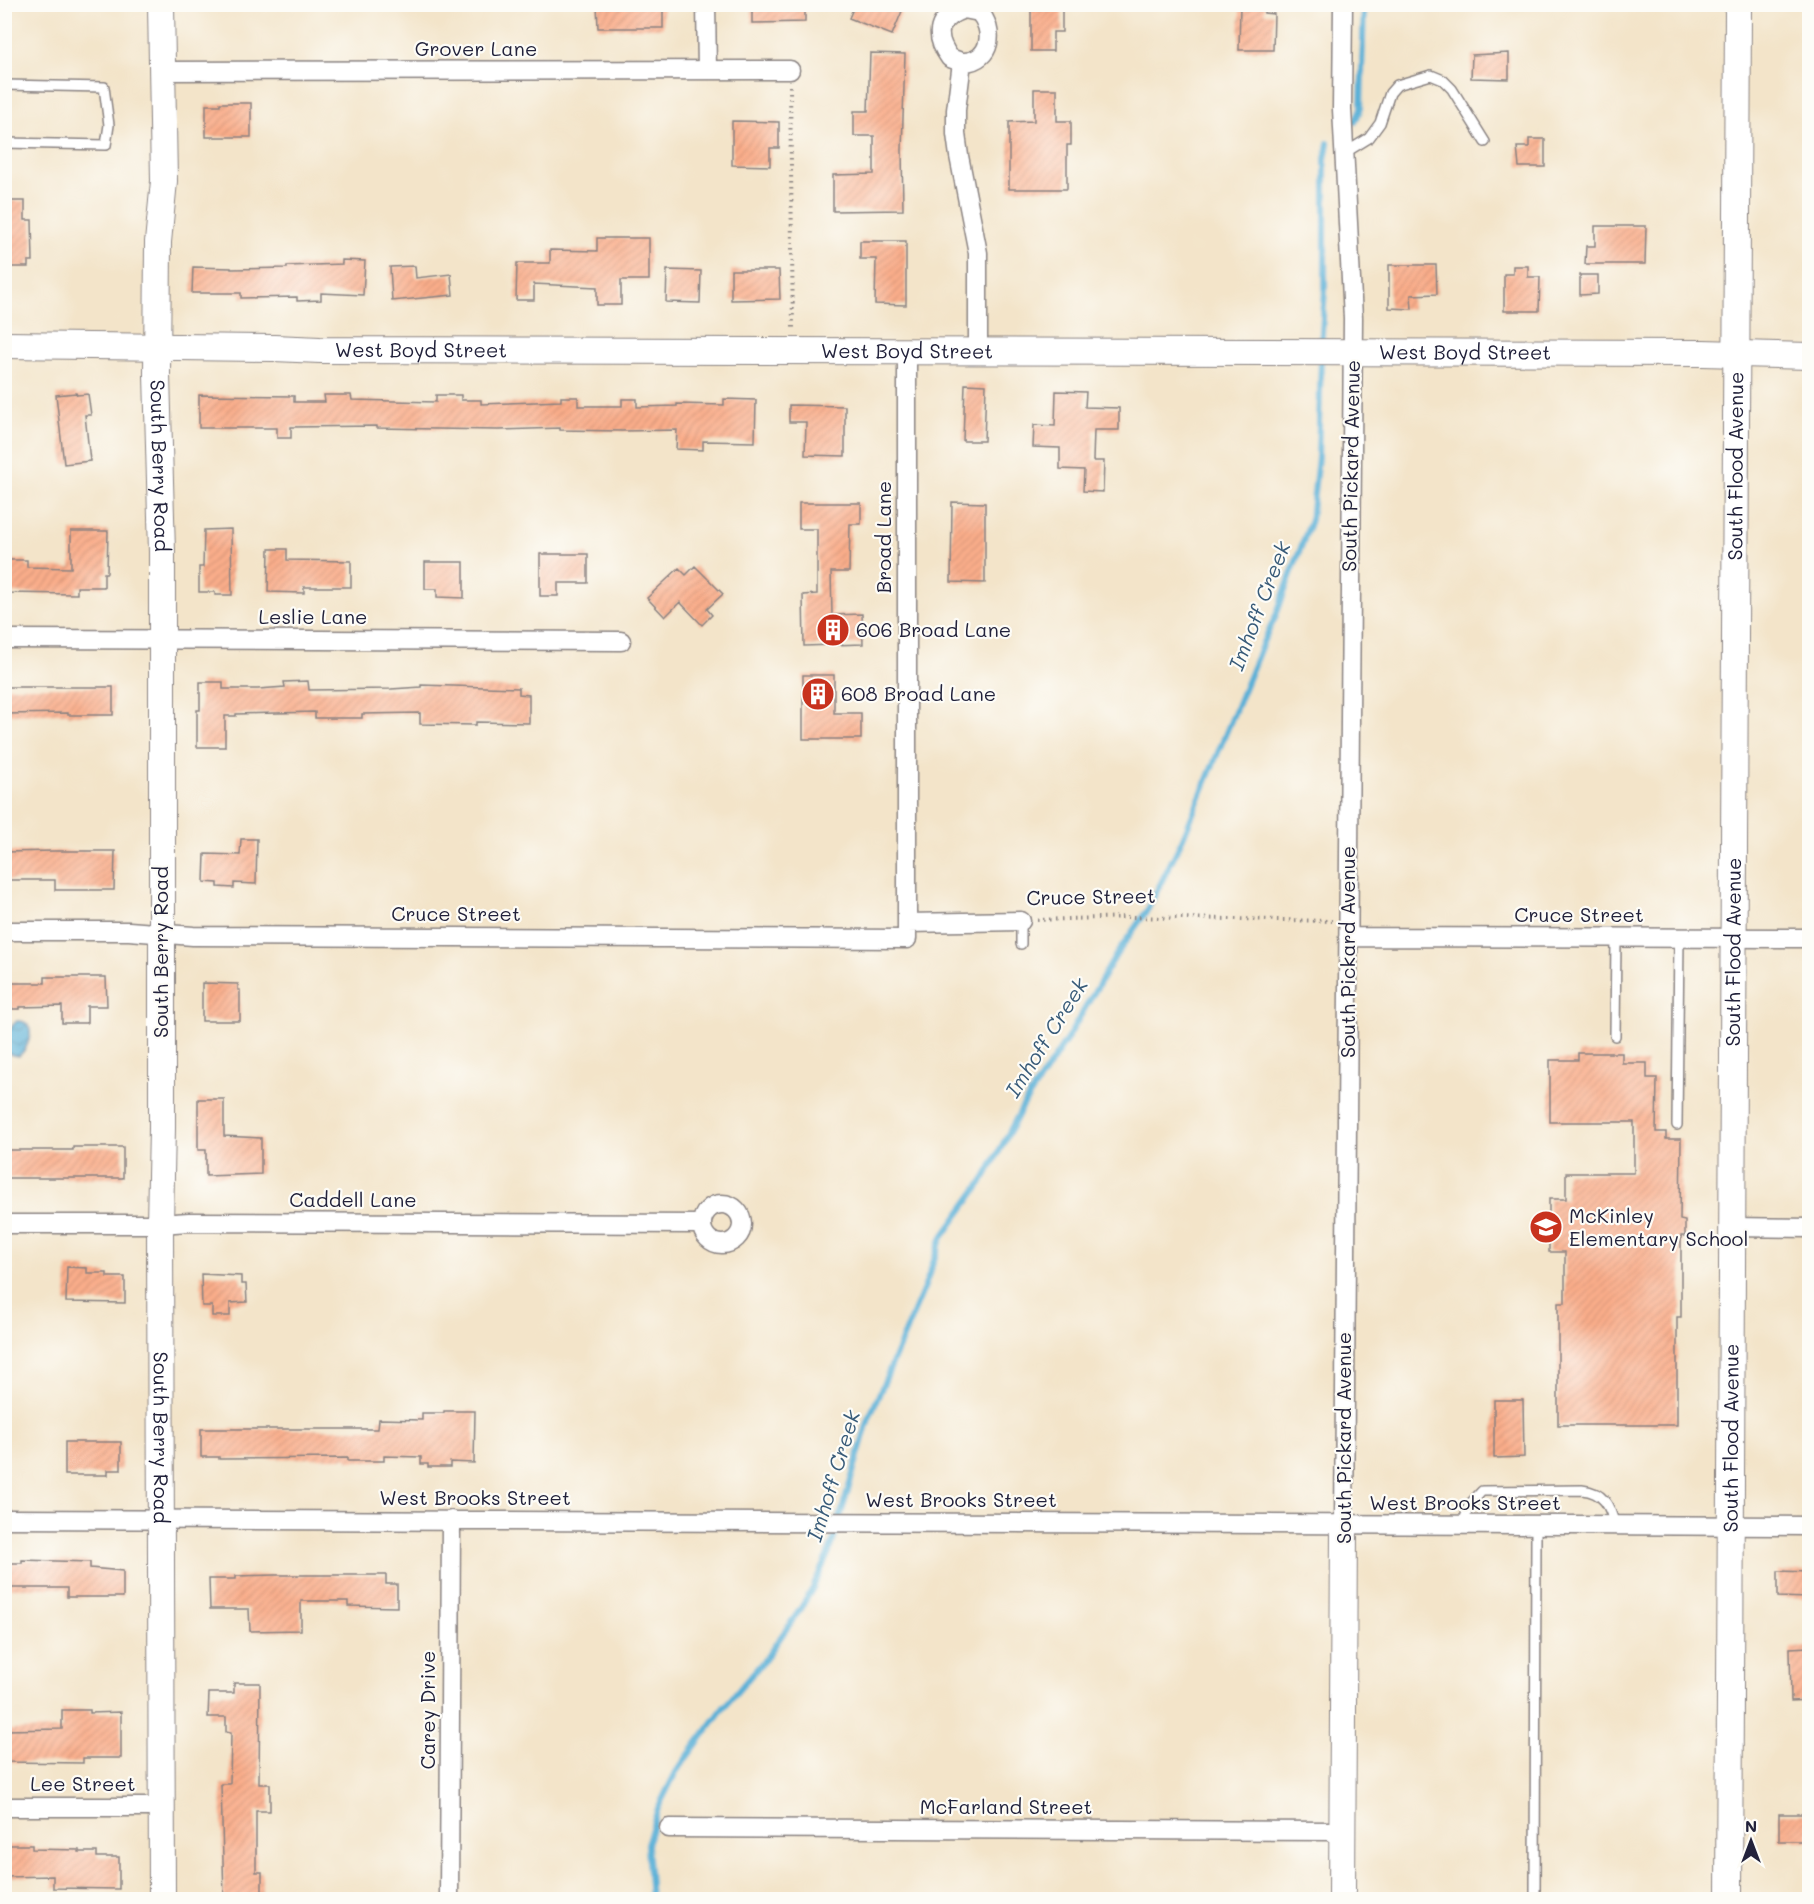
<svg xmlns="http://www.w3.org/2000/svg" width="1814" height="1904" font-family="Mali,sans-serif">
<defs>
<pattern id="water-waves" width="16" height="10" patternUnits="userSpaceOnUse" patternTransform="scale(1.5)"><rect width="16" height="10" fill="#5ab0d7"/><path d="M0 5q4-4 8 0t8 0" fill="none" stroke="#4a8fb0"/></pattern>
<pattern id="building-hatch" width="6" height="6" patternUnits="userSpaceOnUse" patternTransform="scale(1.5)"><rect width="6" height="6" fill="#faad8a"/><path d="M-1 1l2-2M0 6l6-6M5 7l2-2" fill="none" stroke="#d69578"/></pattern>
</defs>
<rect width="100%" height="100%" fill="#fdfcf7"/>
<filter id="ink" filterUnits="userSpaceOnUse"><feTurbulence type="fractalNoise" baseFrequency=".0167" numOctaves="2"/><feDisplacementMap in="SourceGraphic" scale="12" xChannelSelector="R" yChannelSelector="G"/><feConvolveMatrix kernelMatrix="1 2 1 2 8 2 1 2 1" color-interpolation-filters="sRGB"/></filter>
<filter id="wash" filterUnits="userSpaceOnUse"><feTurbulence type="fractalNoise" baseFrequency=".008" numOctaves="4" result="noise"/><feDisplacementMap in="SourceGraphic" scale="24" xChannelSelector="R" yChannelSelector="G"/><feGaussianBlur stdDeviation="1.35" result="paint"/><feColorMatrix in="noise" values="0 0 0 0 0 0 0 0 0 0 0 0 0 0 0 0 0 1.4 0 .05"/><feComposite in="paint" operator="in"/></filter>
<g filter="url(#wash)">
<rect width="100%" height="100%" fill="#f3e4c9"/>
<!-- water -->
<path fill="url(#water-waves)" stroke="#3e6989" stroke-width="1.5" d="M17 1021C38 1020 30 1047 19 1056L12 1055 6 1051C5 1040 9 1027 17 1021Z"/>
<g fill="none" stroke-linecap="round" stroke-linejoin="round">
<!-- stream -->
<path stroke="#5ab0d7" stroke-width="6" d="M1355 122 1361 108 1364 4
M1321 346 1325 289V159L1328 143
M651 1900 647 1845 658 1808 676 1772 724 1707 766 1658 799 1611 813 1588 832 1545 869 1418 925 1286 941 1239 985 1178 1024 1104 1067 1039 1116 955 1148 909 1183 838 1264 640 1275 618 1311 520 1318 457 1321 359"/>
</g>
<g id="blocks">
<!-- building -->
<path fill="url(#building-hatch)" d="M597 4 663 5V28H598Z
M752 4H805V22L752 23Z
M855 4H905L892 35 849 18Z
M1031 4H1062V32H1053V51H1031Z
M1240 4H1265L1264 13 1274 14 1273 50H1239Z
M870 53 905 54 902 150 903 210 833 211V175L874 174V136H854V111H868Z
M1509 53V79L1471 78 1472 55Z
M1034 89H1057V121H1071V145H1067V189H1009V122L1034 121Z
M220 103H251V137H206V105H220Z
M732 121 779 122V148H770V166L732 165Z
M1529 139H1545V167H1519L1517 147H1529Z
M4 201H25V220H32L33 261H28V267H4Z
M1595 226H1646L1645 264H1585L1586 246H1595Z
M597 238H649V280H621V305H597V287L534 284V300H516L517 263H550V250L597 251Z
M860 241H906V305L875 304 876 259H860Z
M342 260 365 261 363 295 321 293V300L297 301V297L241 298V293H192L193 267 231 268V269L287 268V266L342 264Z
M1389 265H1436L1437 294 1411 295 1412 309 1389 308Z
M415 266 416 278 451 274 453 295 392 301 390 267Z
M1513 266H1528V277H1540L1539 311H1504V274H1513Z
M667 270 701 271 700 303 666 302Z
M731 270H779L780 299 731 300Z
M1580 275H1598V294L1580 295Z
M965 384 986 385 984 441H963Z
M1056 391 1086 392 1085 407 1119 408V430H1094L1093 461H1104L1103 492 1083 491 1084 470 1060 469V448L1033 447 1034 425 1055 426Z
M76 393 77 395 88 394 91 415H85L90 461 64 464 56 395Z
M199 395 294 396V402H325L324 395H351L352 400 436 402V395H461V400H481V404L561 401V397H578V406H622V399H637V407L677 406V404L724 405V399L756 400 755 442 703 441V450L676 449 677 430 622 431 560 430V428L498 430 377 428V426L291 427V438H277V428H199Z
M789 405 845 406V456L805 455 806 422H789Z
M952 502 985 503V583L951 582Z
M799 503H861V524H850L849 572H831L832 615 862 614 863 644 804 646 803 595 817 594V529H799Z
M231 529 232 595H215V592H199V567H203L204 530Z
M71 531H108L107 573H104V587H77V594L4 593V560H27V567L71 568Z
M269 549H287V560L351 561V587H304V593L268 592Z
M540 554H588V583H558V596H540Z
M425 562H464V598L437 597V589H425Z
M695 566 723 594 707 609 712 615 702 625 680 602 665 617 647 598 679 568 686 575Z
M803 675H834V713H861V739H803Z
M308 681 309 690 391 689 421 687V685L519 688V694L529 695V723L476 722V725L420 724V713L362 714V718H315V712L236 714V716H225V747H197V710H200V682H223V689H258L285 687 284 682Z
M4 687H113V715H68V713L4 714Z
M241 839H257L256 884 234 883V888L218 887V883L204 882 205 854 240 855Z
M55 851H115L114 890H55V880H4V852Z
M45 977H106L107 1006H87V1023H62V1006L20 1007V1009H4V983H45Z
M202 983 238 984V990H240V1021H202Z
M1578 1053H1622V1063H1647V1078H1657L1656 1132H1666V1139H1681L1680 1220 1685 1221V1236H1681V1317H1677V1425H1558V1303H1565V1252H1549V1199H1566V1173H1634V1122H1550V1060H1578Z
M198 1099H224V1136L261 1138V1174L206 1176V1150H198Z
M73 1147H123V1178H4V1150H73Z
M67 1267 87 1268V1273H107V1277H125V1303L66 1302Z
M201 1274 241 1276V1284H246L247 1302 230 1303V1316H212V1306H202Z
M1494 1400H1523L1524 1457 1494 1458Z
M444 1411H475L474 1463 450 1462V1467H428V1464H421V1457L384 1456V1461H348V1458L219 1459V1457H201V1429H378L379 1419 422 1420V1413H444Z
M65 1442H121V1470H108V1475H65Z
M22 1560 90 1562V1568L123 1571V1597H67V1588H4V1563H22Z
M1778 1571 1809 1572V1598L1778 1597Z
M275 1575H386V1584H397V1607L348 1606V1601H301V1630L250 1631 249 1609H210L209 1579H236V1576Z
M1809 1647V1700L1791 1701 1790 1648Z
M234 1683H260L259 1784H270V1811H256V1872H262V1899H224L221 1784H230L231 1733 226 1732V1717H208L209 1693H234Z
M62 1710H90V1713L121 1712V1758H83V1763L4 1762V1730L62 1729Z
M1779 1814H1809V1841H1779Z
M4 1845H32V1849L79 1850V1852H97V1857H119V1889L53 1888V1876L4 1877Z"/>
</g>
</g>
<g filter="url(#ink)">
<use href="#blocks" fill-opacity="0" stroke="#8a8382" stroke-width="1.5"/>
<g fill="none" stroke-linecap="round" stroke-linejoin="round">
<!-- lane casing -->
<g stroke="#8a8382" stroke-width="12">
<path id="lane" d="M4 85 104 87 109 125 106 145 4 143
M1343 154 1369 138 1380 123 1390 93 1397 85 1431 75 1443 80 1452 89 1485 142
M1021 921V944
M1615 1036 1616 938
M1677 1125 1679 938
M1463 1525 1469 1505 1482 1491 1582 1490C1604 1492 1610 1506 1615 1526
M1535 1900 1536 1525"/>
</g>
<!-- street casing -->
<g stroke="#8a8382" stroke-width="21">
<path id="street" d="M706 4 707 70
M1343 4 1342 109 1353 318 1344 1525
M964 9 979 12C995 29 992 61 964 62 959 62 954 59 950 58 933 35 937 18 964 9Z
M962 62 956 110V134L959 156 978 253V351
M161 71 790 70
M4 639 621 641
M907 923 1021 921
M4 931H129L193 936 907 939V352
M1348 937 1810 938
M702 1224a20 20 0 1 1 40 0a20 20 0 1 1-40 0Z
M4 1224H160L189 1222 702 1224
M1732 1227 1810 1228
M4 1519 1810 1526
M4 1807H161
M669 1828 1343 1831
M449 1900 451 1520"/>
</g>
<!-- secondary casing -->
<g stroke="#8a8382" stroke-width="28">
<g id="secondary">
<path id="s1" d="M161 4 164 181 158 242 157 375 162 552V1128L160 1224 162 1900"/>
<path id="s2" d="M4 345 274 348 320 350 1702 353 1810 356"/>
<path d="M1342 1900 1344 1525"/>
<path id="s3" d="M1729 1900 1738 4"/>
</g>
</g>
<!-- path -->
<path stroke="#8a8382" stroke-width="4" stroke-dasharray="1.5 4.5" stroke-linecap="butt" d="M790 86 793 330
M1037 920 1129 917 1332 921"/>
<!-- lane -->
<use href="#lane" stroke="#fff" stroke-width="9"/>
<!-- street -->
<use href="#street" stroke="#fff" stroke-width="18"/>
<!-- secondary -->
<use href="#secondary" stroke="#fff" stroke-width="26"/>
</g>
</g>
<!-- icons -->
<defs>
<g id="building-disc" transform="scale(1.725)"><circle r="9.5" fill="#c8321e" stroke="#fdfcf7"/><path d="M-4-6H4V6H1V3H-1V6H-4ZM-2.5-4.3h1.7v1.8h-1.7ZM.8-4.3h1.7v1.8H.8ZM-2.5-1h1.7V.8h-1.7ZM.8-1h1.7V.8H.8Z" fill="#fff"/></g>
<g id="school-disc" transform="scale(1.725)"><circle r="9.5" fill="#c8321e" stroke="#fdfcf7"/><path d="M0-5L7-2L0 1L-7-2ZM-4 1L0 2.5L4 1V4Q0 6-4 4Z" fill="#fff"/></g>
</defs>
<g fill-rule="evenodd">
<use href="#building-disc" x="833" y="630"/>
<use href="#building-disc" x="818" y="694"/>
<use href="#school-disc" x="1546" y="1227"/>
</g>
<g text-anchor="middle" stroke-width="4.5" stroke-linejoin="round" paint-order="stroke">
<!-- street labels -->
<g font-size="20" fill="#22223b" stroke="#fdfcf7">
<text x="476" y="56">Grover Lane</text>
<text dy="7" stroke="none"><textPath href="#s2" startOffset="417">West Boyd Street</textPath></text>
<text dy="7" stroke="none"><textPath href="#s2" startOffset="903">West Boyd Street</textPath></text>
<text dy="7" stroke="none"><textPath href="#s2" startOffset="1461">West Boyd Street</textPath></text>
<text dy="7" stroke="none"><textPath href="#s1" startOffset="462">South Berry Road</textPath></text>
<text transform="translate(1351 466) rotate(-89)" y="7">South Pickard Avenue</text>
<text dy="7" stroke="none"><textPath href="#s3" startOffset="1434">South Flood Avenue</textPath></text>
<text transform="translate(884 537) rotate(-90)" y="7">Broad Lane</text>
<text x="313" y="624">Leslie Lane</text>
<text transform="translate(1091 897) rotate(-1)" y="7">Cruce Street</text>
<text x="456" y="921">Cruce Street</text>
<text x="1579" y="922">Cruce Street</text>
<text transform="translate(161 952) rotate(-90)" y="7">South Berry Road</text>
<text transform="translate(1348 952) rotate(-90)" y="7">South Pickard Avenue</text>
<text dy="7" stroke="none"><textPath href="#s3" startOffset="948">South Flood Avenue</textPath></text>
<text x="353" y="1207">Caddell Lane</text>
<text dy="7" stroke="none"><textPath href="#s1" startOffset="1434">South Berry Road</textPath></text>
<text transform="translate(1344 1438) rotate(-90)" y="7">South Pickard Avenue</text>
<text dy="7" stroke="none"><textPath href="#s3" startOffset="462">South Flood Avenue</textPath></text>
<text x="475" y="1505">West Brooks Street</text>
<text x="961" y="1507">West Brooks Street</text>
<text x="1465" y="1510">West Brooks Street</text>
<text transform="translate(428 1710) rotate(-90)" y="7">Carey Drive</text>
<text x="83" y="1791">Lee Street</text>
<text x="1006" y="1814">McFarland Street</text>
</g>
<!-- poi labels -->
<g font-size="20" fill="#22223b" stroke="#fdfcf7" text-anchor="start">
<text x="856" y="637">606 Broad Lane</text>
<text x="841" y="701">608 Broad Lane</text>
<text x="1569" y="1223">McKinley<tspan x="1569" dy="23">Elementary School</tspan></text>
</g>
<!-- water labels -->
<g font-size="21" font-style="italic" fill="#385b79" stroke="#fdfcf7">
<text transform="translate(1260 606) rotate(-69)" y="7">Imhoff Creek</text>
<text transform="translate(1047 1038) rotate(-58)" y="7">Imhoff Creek</text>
<text transform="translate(834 1476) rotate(-73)" y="7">Imhoff Creek</text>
</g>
</g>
<!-- margin -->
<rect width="1814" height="1904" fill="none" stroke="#fdfcf7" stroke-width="24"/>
<!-- north arrow -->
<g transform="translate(1751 1841)" stroke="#fdfcf7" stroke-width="4.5" paint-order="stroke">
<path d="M0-4.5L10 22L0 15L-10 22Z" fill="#22223b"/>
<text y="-9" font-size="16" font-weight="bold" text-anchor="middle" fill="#22223b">N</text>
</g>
</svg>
